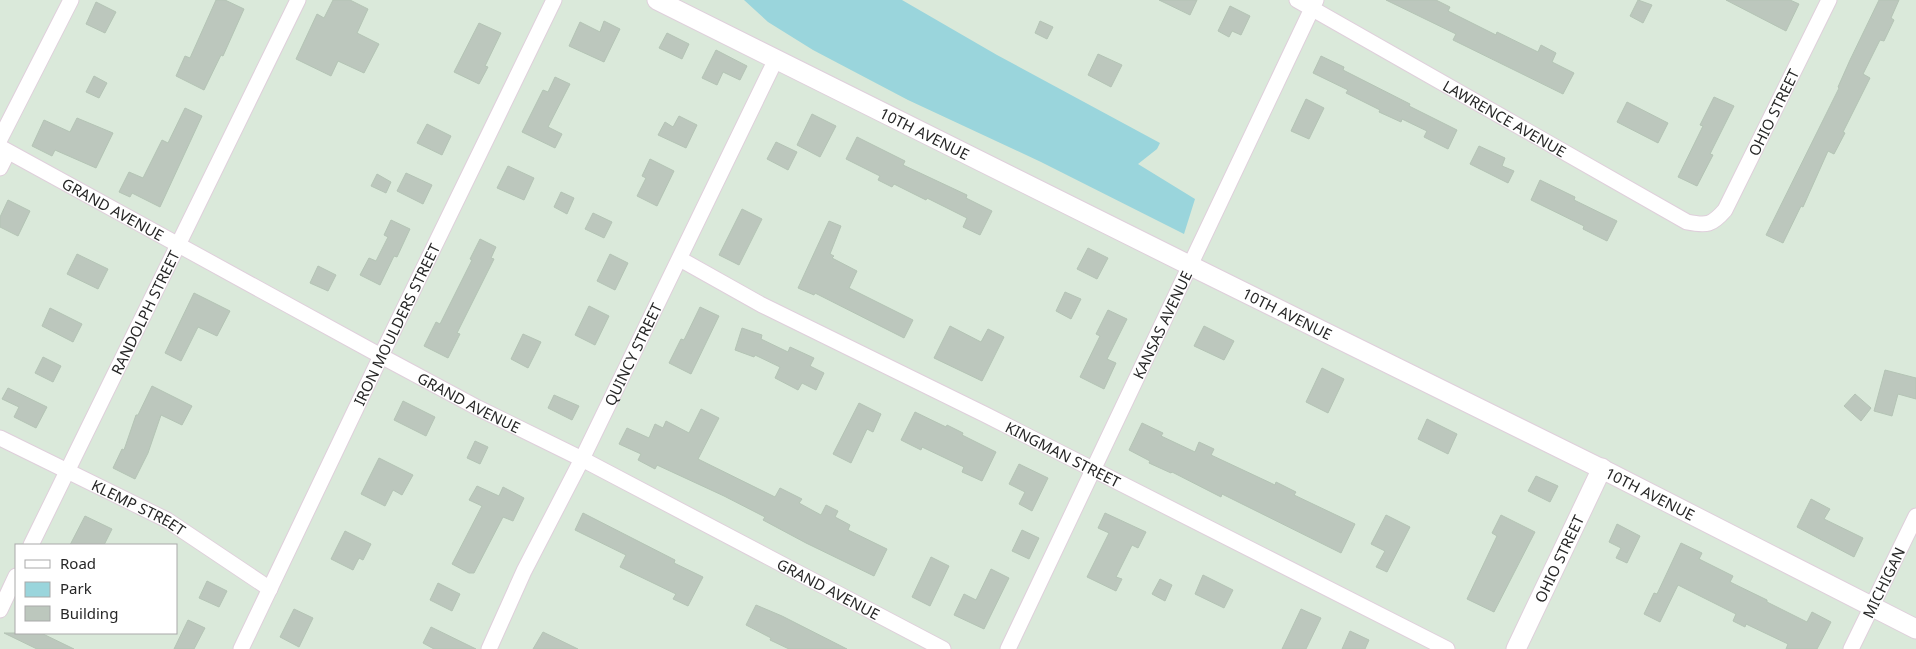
<svg xmlns="http://www.w3.org/2000/svg" width="1916" height="649" viewBox="0 0 1916 649" font-family="'Noto Sans',sans-serif">
	<style>
		.green { fill: #9ad5dc }
		.building { fill: #bcc7bd; stroke: #b4c4b5 }
		.lines { fill: none; stroke-linecap: round; stroke-linejoin: round }
		.minor-casing { stroke: #dfcfdb; stroke-width: 17 }
		.tertiary-casing { stroke: #dfcfdb; stroke-width: 21 }
		.minor { stroke: #fff; stroke-width: 15 }
		.tertiary { stroke: #fff; stroke-width: 19 }
		.labels { text-anchor: middle; dominant-baseline: central; stroke-width: 5; stroke-linejoin: round; paint-order: stroke }
		.street-label { font-size: 15px; fill: #272727; stroke: #fff }
	</style>
	<rect width="100%" height="100%" fill="#dae9da"/>
	<!-- green -->
	<path class="green" d="M744 0H902L997 55 1160 143 1157 149 1138 164 1195 199 1184 234 1041 162 908 100 813 50 768 22Z"/>
	<!-- building -->
	<g class="building">
		<path d="M216 0H225L244 9 223 56 221 55 204 90 176 76 185 56 190 58Z"/>
		<path d="M333 0H350L368 9 357 33 379 44 364 73 338 61 331 76 296 59 317 14 324 18Z"/>
		<path d="M1159 0H1197L1190 15Z"/>
		<path d="M1386 0H1436L1450 7 1448 11 1496 35 1497 32 1538 52 1541 45 1556 53 1552 62 1574 73 1563 94 1453 40 1456 34Z"/>
		<path d="M1638 0 1652 5 1643 23 1630 16Z"/>
		<path d="M1726 0H1790L1799 4 1786 31Z"/>
		<path d="M1879 0H1899L1891 18 1894 20 1884 41 1880 40 1863 74 1870 78 1843 132 1845 133 1834 154 1828 151 1803 207 1801 206 1783 243 1766 235 1839 88 1838 87 1850 60Z"/>
		<path d="M96 2 116 12 105 33 86 24Z"/>
		<path d="M1230 6 1250 16 1241 35 1232 31 1229 37 1218 31Z"/>
		<path d="M604 21 620 29 604 62 569 46 580 22 600 32Z"/>
		<path d="M1040 21 1053 27 1047 39 1035 33Z"/>
		<path d="M479 23 501 33 485 66 488 67 479 84 454 72Z"/>
		<path d="M667 33 689 44 682 59 659 48Z"/>
		<path d="M716 50 747 66 740 80 723 72 717 85 702 78Z"/>
		<path d="M1098 54 1122 65 1111 87 1088 75Z"/>
		<path d="M1321 56 1344 67 1343 70 1410 104 1409 106 1457 130 1448 149 1424 137 1427 131 1402 119 1401 122 1379 112 1380 110 1346 93 1348 90 1313 73Z"/>
		<path d="M94 76 107 83 99 98 86 92Z"/>
		<path d="M555 77 570 84 548 127 562 134 555 148 522 132 543 90 548 92Z"/>
		<path d="M1714 97 1734 106 1710 154 1713 155 1697 186 1678 177 1703 126 1700 125Z"/>
		<path d="M1306 99 1324 108 1309 139 1291 131Z"/>
		<path d="M1627 102 1668 123 1658 143 1617 122Z"/>
		<path d="M185 108 202 116 160 207 132 193 130 197 119 192 129 172 143 178 162 140 168 143Z"/>
		<path d="M812 114 836 126 820 157 797 145Z"/>
		<path d="M679 116 697 125 686 148 658 135 665 122 673 127Z"/>
		<path d="M77 118 113 133 96 168 55 150 52 156 32 146 44 120 70 132Z"/>
		<path d="M427 124 451 136 442 155 417 143Z"/>
		<path d="M857 137 905 161 903 165 967 195 966 198 992 211 980 235 963 227 967 218 927 198 926 200 894 184 892 187 878 180 880 176 846 159Z"/>
		<path d="M776 142 797 152 788 170 767 159Z"/>
		<path d="M1479 146 1505 158 1502 166 1514 171 1508 183 1470 164Z"/>
		<path d="M650 159 674 171 657 206 637 196 646 178 642 176Z"/>
		<path d="M508 166 534 178 524 200 497 188Z"/>
		<path d="M406 173 432 185 423 204 397 191Z"/>
		<path d="M377 174 391 182 386 193 371 186Z"/>
		<path d="M1540 180 1575 197 1574 200 1617 221 1607 241 1583 229 1584 226 1531 200Z"/>
		<path d="M561 192 574 198 567 214 554 207Z"/>
		<path d="M8 200 30 211 18 236 0 227V217Z"/>
		<path d="M742 209 762 219 739 265 719 255Z"/>
		<path d="M593 213 612 222 604 238 585 229Z"/>
		<path d="M391 220 410 229 397 257 394 256 380 285 360 275 369 258 376 261 388 237 384 235Z"/>
		<path d="M829 221 841 226 830 254 834 256 832 258 857 271 849 288 913 320 904 338 815 293 814 295 798 288Z"/>
		<path d="M480 239 496 247 491 258 494 259 457 333 460 334 448 358 424 346 436 322 440 324 472 260 470 259Z"/>
		<path d="M1088 248 1108 258 1097 279 1077 269Z"/>
		<path d="M77 254 108 269 98 289 67 274Z"/>
		<path d="M610 254 628 263 615 290 597 281Z"/>
		<path d="M318 266 336 275 328 291 310 283Z"/>
		<path d="M1065 292 1081 299 1071 319 1056 311Z"/>
		<path d="M194 293 230 311 217 336 198 327 181 361 165 353Z"/>
		<path d="M589 306 609 316 595 345 575 335Z"/>
		<path d="M700 307 719 316 691 374 669 363 681 339 684 340Z"/>
		<path d="M50 308 82 324 73 342 42 326Z"/>
		<path d="M1108 310 1127 319 1107 359 1116 363 1104 389 1080 377 1100 336 1096 334Z"/>
		<path d="M950 326 981 342 988 329 1004 337 982 381 934 358Z"/>
		<path d="M1204 326 1234 341 1224 360 1194 346Z"/>
		<path d="M742 328 762 335 761 339 788 352 790 347 814 358 810 366 824 373 816 390 802 383 798 390 775 378 780 367 755 355 754 357 735 350Z"/>
		<path d="M523 334 541 342 528 368 511 359Z"/>
		<path d="M43 357 61 366 53 382 35 373Z"/>
		<path d="M1322 368 1344 379 1328 413 1306 402Z"/>
		<path d="M1885 370 1916 378V399L1898 394 1892 416 1874 411Z"/>
		<path d="M152 386 192 406 182 425 161 415 148 453 135 479 113 468 122 449 124 450 136 415H138Z"/>
		<path d="M8 388 47 407 36 428 14 417 19 407 2 399Z"/>
		<path d="M1855 394 1871 408 1861 421 1844 406Z"/>
		<path d="M554 395 579 406 572 420 548 408Z"/>
		<path d="M403 401 435 417 426 436 394 420Z"/>
		<path d="M859 403 881 414 873 432 867 429 851 463 833 454Z"/>
		<path d="M701 409 719 418 698 459 775 497 780 488 802 499 799 503 821 515 826 505 838 511 835 517 850 525 848 530 887 549 874 576 806 543 763 520 765 517 724 496 657 465 655 469 638 460 641 454 619 444 627 428 649 438 655 424 663 428 666 421 689 433Z"/>
		<path d="M915 412 946 427 947 425 963 433 962 435 996 452 982 481 962 472 964 467 922 447 921 450 901 440Z"/>
		<path d="M1427 419 1457 434 1448 454 1418 439Z"/>
		<path d="M1142 423 1163 433 1161 436 1195 452 1199 442 1214 449 1211 455 1275 485 1276 482 1296 492 1294 495 1355 524 1341 553 1222 494 1221 497 1172 472 1171 473 1149 463 1150 461 1129 450Z"/>
		<path d="M475 441 488 447 480 464 467 458Z"/>
		<path d="M379 458 413 475 402 495 393 490 385 506 361 494Z"/>
		<path d="M1019 464 1048 478 1032 511 1019 504 1025 492 1009 484Z"/>
		<path d="M1536 476 1558 486 1550 502 1528 491Z"/>
		<path d="M477 486 499 496 503 487 524 498 513 521 503 517 474 573H469L452 564 482 506 469 500Z"/>
		<path d="M1811 499 1830 509 1824 519 1863 538 1854 557 1797 527Z"/>
		<path d="M583 513 675 560 674 563 703 577 688 606 673 599 676 594 620 567 626 555 575 530Z"/>
		<path d="M1105 513 1146 532 1138 548 1132 545 1116 577 1122 579 1116 591 1087 577 1109 533 1098 528Z"/>
		<path d="M1386 515 1410 527 1387 572 1376 567 1385 551 1371 544Z"/>
		<path d="M1501 515 1535 532 1494 612 1467 599 1497 536 1492 533Z"/>
		<path d="M85 516 112 529 104 545H70Z"/>
		<path d="M1617 524 1640 536 1627 563 1616 558 1621 548 1609 542Z"/>
		<path d="M1022 530 1039 538 1029 559 1012 551Z"/>
		<path d="M345 531 371 544 363 560 359 558 353 570 331 559Z"/>
		<path d="M1681 543 1702 553 1699 559 1733 576 1730 582 1767 600V602L1807 622 1812 612 1831 622 1817 649H1786L1788 644 1746 624 1745 627 1733 621 1736 614 1678 585 1660 622 1644 614 1654 593 1657 594Z"/>
		<path d="M931 557 949 566 930 606 912 597Z"/>
		<path d="M991 569 1009 578 984 629 954 615 964 594 976 600Z"/>
		<path d="M1203 575 1233 590 1224 608 1195 594Z"/>
		<path d="M1160 579 1172 585 1165 601 1152 594Z"/>
		<path d="M207 581 227 591 219 607 199 598Z"/>
		<path d="M438 583 460 594 452 611 430 600Z"/>
		<path d="M756 605 782 616 847 649H789L770 640 771 638 746 625Z"/>
		<path d="M294 609 313 618 299 647 280 637Z"/>
		<path d="M1301 609 1321 618 1306 649H1282Z"/>
		<path d="M188 620 205 628 194 649H174Z"/>
		<path d="M431 627 476 649H434L423 643Z"/>
		<path d="M1350 631 1369 640 1365 649H1342Z"/>
		<path d="M543 632 578 649H533Z"/>
		<path d="M4 633H41L74 649H37Z"/>
	</g>
	<g class="lines">
		<!-- minor casing -->
		<g class="minor-casing">
			<g id="minor">
				<path id="s1" d="M1297 0 1687 222C1707 226 1712 225 1725 210L1829 0"/>
				<path d="M0 139 71 0"/>
				<path id="s2" d="M0 147 381 356 478 408 582 459 943 649"/>
				<path d="M0 168 8 152"/>
				<path id="s3" d="M680 259 762 305 986 415 1447 649"/>
				<path id="s4" d="M0 438 167 520 270 589"/>
				<path id="s5" d="M31 545 298 0"/>
				<path d="M0 610 16 576"/>
				<path id="s6" d="M241 649 381 356 554 0"/>
				<path id="s7" d="M489 649 524 571 582 459 776 59"/>
				<path id="s8" d="M1008 649 1316 0"/>
				<path id="s9" d="M1851 649 1916 516"/>
			</g>
		</g>
		<!-- tertiary casing -->
		<g class="tertiary-casing">
			<g id="tertiary">
				<path id="s10" d="M657 0 1189 265 1610 473 1916 629"/>
				<path id="s11" d="M1516 649 1602 468"/>
			</g>
		</g>
		<!-- minor -->
		<use href="#minor" class="minor"/>
		<!-- tertiary -->
		<use href="#tertiary" class="tertiary"/>
	</g>
	<g class="labels">
		<!-- street labels -->
		<g class="street-label">
			<text stroke="none"><textPath href="#s1" startOffset="601">OHIO STREET</textPath></text>
			<text stroke="none"><textPath href="#s1" startOffset="239">LAWRENCE AVENUE</textPath></text>
			<text stroke="none"><textPath href="#s10" startOffset="299">10TH AVENUE</textPath></text>
			<text stroke="none"><textPath href="#s2" startOffset="129">GRAND AVENUE</textPath></text>
			<text stroke="none"><textPath href="#s5" startOffset="259">RANDOLPH STREET</textPath></text>
			<text stroke="none"><textPath href="#s10" startOffset="704">10TH AVENUE</textPath></text>
			<text stroke="none"><textPath href="#s6" startOffset="360">IRON MOULDERS STREET</textPath></text>
			<text stroke="none"><textPath href="#s8" startOffset="359">KANSAS AVENUE</textPath></text>
			<text stroke="none"><textPath href="#s7" startOffset="328">QUINCY STREET</textPath></text>
			<text stroke="none"><textPath href="#s2" startOffset="534">GRAND AVENUE</textPath></text>
			<text stroke="none"><textPath href="#s3" startOffset="430">KINGMAN STREET</textPath></text>
			<text stroke="none"><textPath href="#s10" startOffset="1109">10TH AVENUE</textPath></text>
			<text stroke="none"><textPath href="#s4" startOffset="155">KLEMP STREET</textPath></text>
			<text stroke="none"><textPath href="#s11" startOffset="100">OHIO STREET</textPath></text>
			<text stroke="none"><textPath href="#s9" startOffset="74">MICHIGAN</textPath></text>
			<text stroke="none"><textPath href="#s2" startOffset="939">GRAND AVENUE</textPath></text>
		</g>
	</g>
	<!-- legend -->
	<rect x="15" y="544" width="162" height="90" fill="#ffffff" stroke="#a9a9a9"/>
	<rect x="25" y="560" width="25" height="8" fill="#ffffff" stroke="#a9a9a9"/>
	<text x="60" y="569" font-size="15" fill="#272727">Road</text>
	<rect x="25" y="582" width="25" height="15" fill="#9ad5dc" stroke="#a9a9a9"/>
	<text x="60" y="594" font-size="15" fill="#272727">Park</text>
	<rect x="25" y="606" width="25" height="15" fill="#bcc7bd" stroke="#a9a9a9"/>
	<text x="60" y="619" font-size="15" fill="#272727">Building</text>
</svg>
